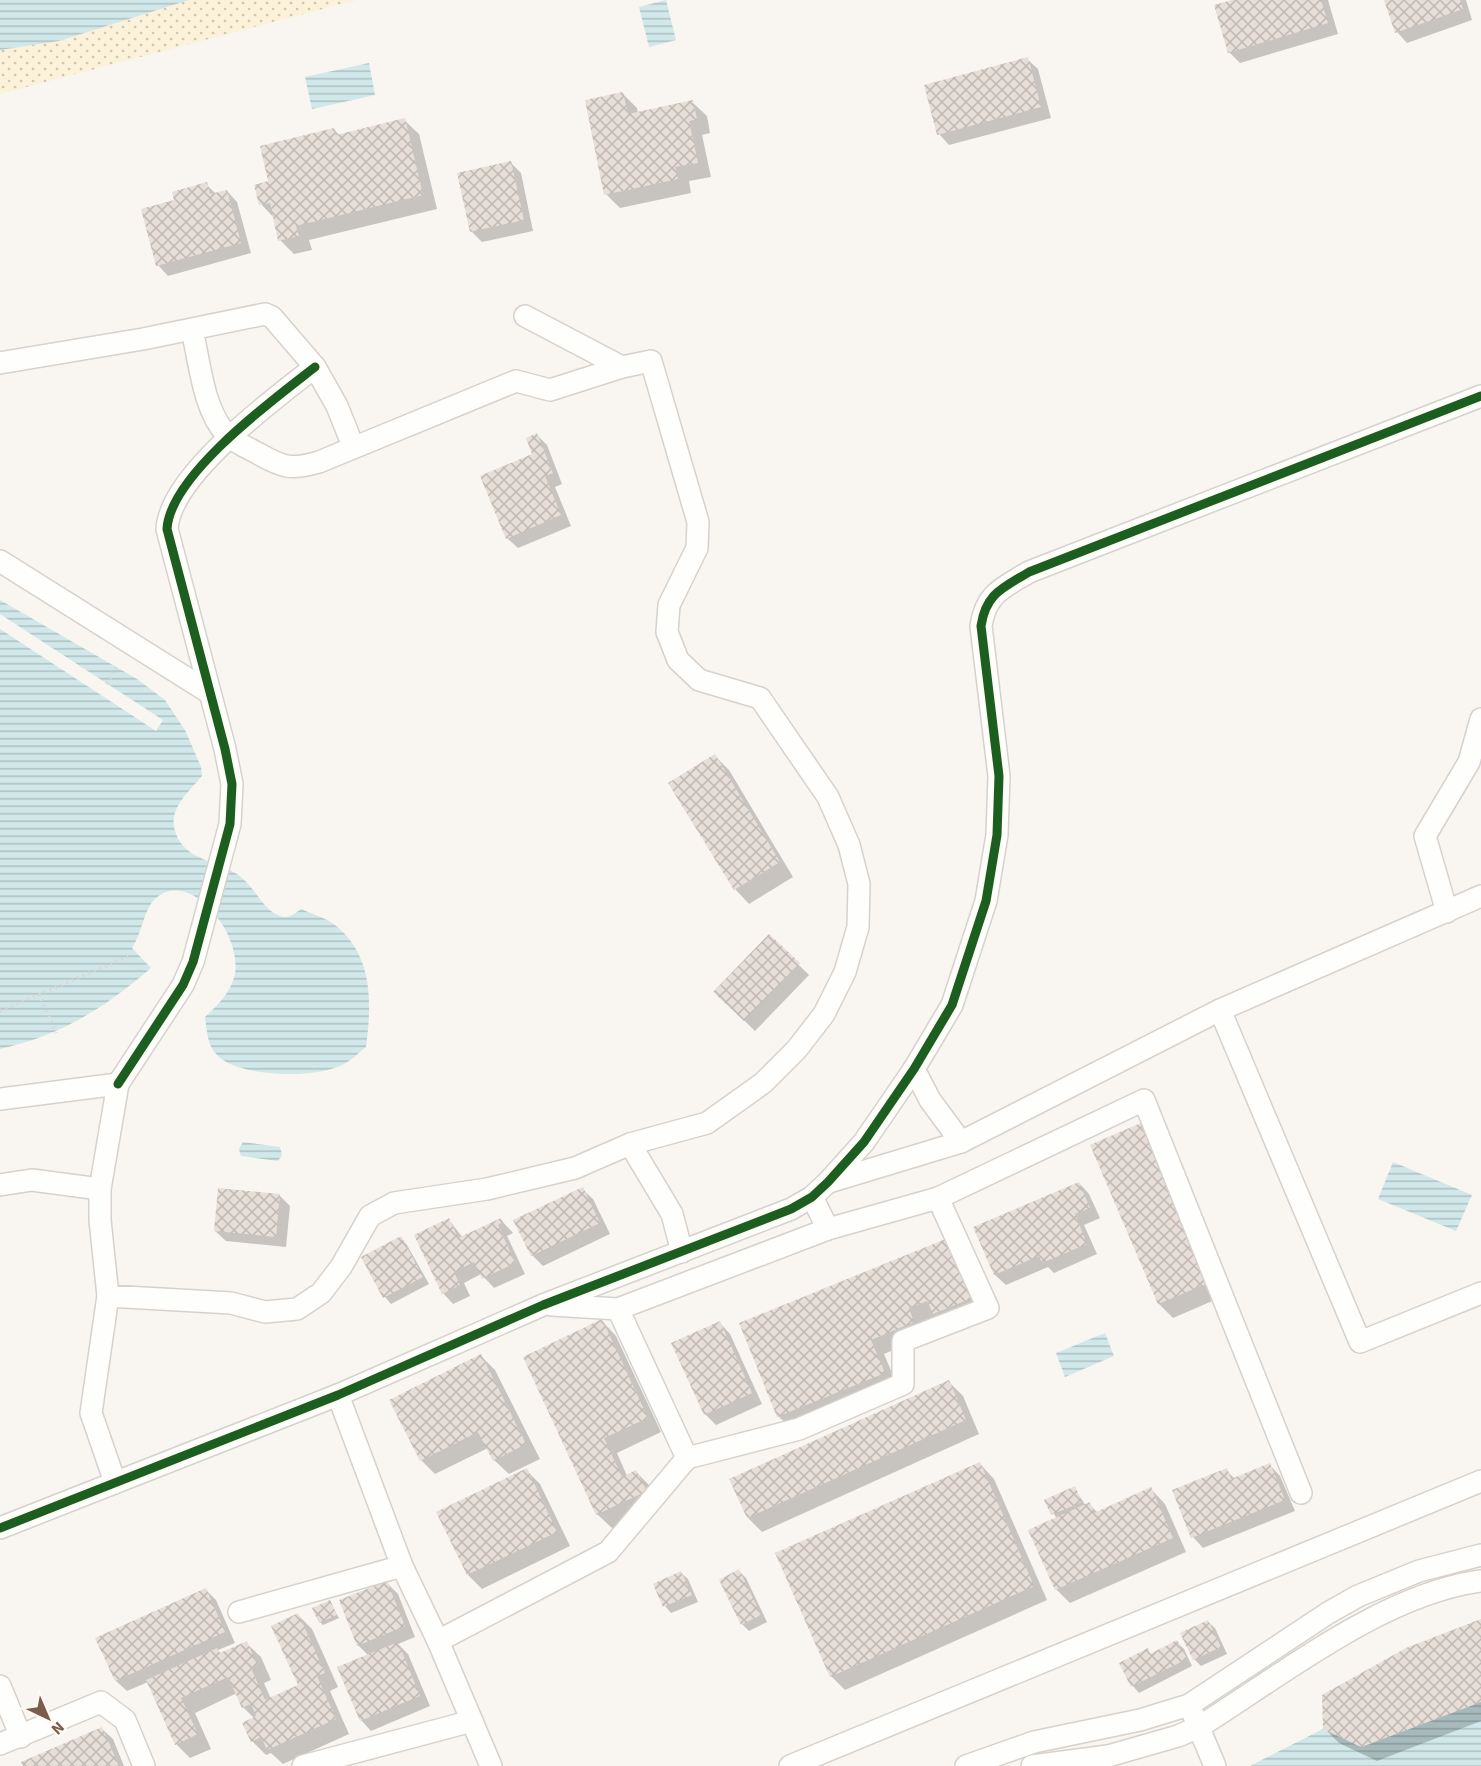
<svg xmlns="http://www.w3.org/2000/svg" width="1481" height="1766" viewBox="0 0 1481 1766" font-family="'Source Sans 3',sans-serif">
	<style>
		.sand { fill: url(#sand-dots) }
		.water { fill: url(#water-rules) }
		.pier { fill: #f9f5f0 }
		.shadow { fill: #0003 }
		.building { fill: url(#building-cross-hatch) }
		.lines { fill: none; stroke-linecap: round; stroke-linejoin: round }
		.minor-casing { stroke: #d7d1cb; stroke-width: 24 }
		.path { stroke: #dcd5d0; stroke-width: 4; stroke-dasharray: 1.5 4.5; stroke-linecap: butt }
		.minor { stroke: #fefefd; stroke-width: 21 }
		.cycleway-casing { stroke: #fffaf3; stroke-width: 13 }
		.cycleway { stroke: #1b5e20; stroke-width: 9 }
	</style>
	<defs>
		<pattern id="sand-dots" width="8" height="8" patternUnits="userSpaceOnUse" patternTransform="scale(1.5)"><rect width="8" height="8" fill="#fbf2d9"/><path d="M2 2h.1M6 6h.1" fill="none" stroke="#d0c7b2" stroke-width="1.8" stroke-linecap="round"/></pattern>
		<pattern id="water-rules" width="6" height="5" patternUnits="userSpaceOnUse" patternTransform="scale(1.5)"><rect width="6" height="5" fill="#d0e8ea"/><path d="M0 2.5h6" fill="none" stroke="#aebfc0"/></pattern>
		<pattern id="building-cross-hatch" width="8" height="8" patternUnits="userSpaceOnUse" patternTransform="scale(1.5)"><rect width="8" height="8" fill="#e6ded7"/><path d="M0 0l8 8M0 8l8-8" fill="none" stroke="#bfb7b1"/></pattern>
	</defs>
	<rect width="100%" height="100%" fill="#f9f5f0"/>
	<!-- sand -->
	<path class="sand" d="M189 0H357L0 94V50L59 41Z"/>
	<!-- water -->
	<g class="water">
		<path d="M0 0H189L59 41 0 50Z"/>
		<path d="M666 0 676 40 649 47 639 7Z"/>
		<path d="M369 63 375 95 312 109 305 77Z"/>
		<path d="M0 600 137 679 165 700 186 732 201 767 202 776C189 792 168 808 175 831 184 862 220 860 241 877 255 888 263 910 280 916 289 919 294 914 301 909 312 914 326 918 335 925 373 955 372 1002 366 1047 359 1052 352 1060 344 1064 318 1079 241 1078 218 1056 207 1046 207 1031 205 1017 217 1006 227 996 233 981 249 940 190 865 155 899 144 909 142 933 132 948L151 968C103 1009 62 1035 0 1049Z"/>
		<path d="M243 1142 280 1147 282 1155 278 1161 241 1156 239 1149Z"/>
		<path d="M1393 1162 1472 1195 1456 1231 1378 1199Z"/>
		<path d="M1105 1333 1114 1356 1065 1377 1056 1353Z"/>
		<path d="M1481 1702V1766H1250L1323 1729 1362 1747Z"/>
	</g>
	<!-- pier -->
	<path class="pier" d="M0 614 163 720 156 731 0 629Z"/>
	<!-- shadow -->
	<g class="shadow">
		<path d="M1237 0H1328L1338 34 1240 63 1229 52Z"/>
		<path d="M1386 0H1466L1472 20 1407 43 1397 32Z"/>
		<path d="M1027 59 1038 69 1051 118 949 145 939 134Z"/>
		<path d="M623 94 637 108 638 113 692 102 707 116 710 133 702 135 711 177 689 181 691 193 620 208 606 194Z"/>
		<path d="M404 120 419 134 437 209 309 240 312 250 294 254 280 240 275 219 261 204 270 182 334 129 340 136Z"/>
		<path d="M510 162 521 173 533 231 482 242 472 232Z"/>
		<path d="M206 184 216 194 227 191 237 202 251 253 168 276 158 265 176 201Z"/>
		<path d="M537 435 547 445 562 484 555 487 571 526 518 548 507 538 534 455Z"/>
		<path d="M715 756 729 770 793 877 749 904 735 889Z"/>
		<path d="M769 936 809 975 755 1031 715 992Z"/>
		<path d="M1092 1146 1224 1296 1173 1318 1159 1304Z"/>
		<path d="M1079 1183 1089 1194 1100 1218 1084 1225 1097 1254 1054 1273 1048 1267 1006 1285 995 1275 975 1228Z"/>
		<path d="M582 1189 593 1199 610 1234 543 1266 532 1255Z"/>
		<path d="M279 1195 290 1206 286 1247 226 1241 215 1231Z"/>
		<path d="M449 1220 463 1238 501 1220 513 1233 507 1236 525 1274 494 1288 481 1274 464 1283 470 1296 453 1304 443 1293Z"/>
		<path d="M401 1238 407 1245 429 1284 391 1304 385 1297 363 1258Z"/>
		<path d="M948 1240 985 1312 948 1327 937 1316 922 1323 927 1336 884 1354 898 1387 793 1430 778 1416Z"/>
		<path d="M602 1321 616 1336 661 1432 617 1453 627 1476 636 1472 650 1486 660 1506 612 1528 597 1514Z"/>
		<path d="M720 1323 730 1334 762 1404 716 1425 705 1414Z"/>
		<path d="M481 1356 495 1370 540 1459 509 1474 494 1460 488 1448 435 1474 421 1460Z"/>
		<path d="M949 1382 963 1396 979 1434 762 1532 748 1518Z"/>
		<path d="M980 1464 994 1479 1047 1600 845 1690 831 1676Z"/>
		<path d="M1270 1465 1280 1476 1295 1511 1203 1548 1193 1537 1174 1491 1226 1470 1235 1479Z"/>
		<path d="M526 1470 540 1484 570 1546 482 1589 468 1575Z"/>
		<path d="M1074 1488 1086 1506 1089 1504 1098 1513 1151 1489 1165 1504 1186 1552 1070 1603 1056 1589 1057 1519 1046 1500Z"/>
		<path d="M739 1571 746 1578 767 1622 749 1631 742 1624Z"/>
		<path d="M681 1573 688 1579 698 1602 671 1613 665 1606 655 1584Z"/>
		<path d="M387 1583 398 1594 415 1637 398 1644 408 1654 430 1706 371 1731 361 1720 369 1656 358 1645Z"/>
		<path d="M205 1589 216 1600 235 1643 218 1650 221 1654 246 1643 261 1657 271 1680 264 1683 271 1699 300 1686 298 1615 312 1629 338 1687 330 1691 349 1734 283 1764 271 1753 266 1755 252 1741 255 1719 243 1707 237 1693 195 1713 211 1749 190 1758 176 1744 148 1682 127 1691 116 1681 97 1638Z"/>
		<path d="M330 1602 339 1618 323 1625 320 1622Z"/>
		<path d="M1481 1620V1721L1377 1761 1339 1743 1325 1729Z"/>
		<path d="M1208 1622 1215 1628 1227 1654 1201 1666 1194 1659Z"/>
		<path d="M1177 1642 1184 1649 1192 1666 1139 1693 1133 1686 1147 1650 1152 1655Z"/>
		<path d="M102 1729 113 1739 124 1766H24Z"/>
	</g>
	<!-- building -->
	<g class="building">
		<path d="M1232 0H1321L1328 23 1228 53 1214 5Z"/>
		<path d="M1384 0H1460L1463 9 1395 33Z"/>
		<path d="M1028 57 1041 107 937 135 924 85Z"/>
		<path d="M623 92 628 114 693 100 697 119 689 121 698 163 675 167 678 179 604 195 585 100Z"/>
		<path d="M405 118 423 195 296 226 299 236 278 241 270 203 259 205 254 185 268 181 260 146 334 128 336 135Z"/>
		<path d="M511 161 524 220 470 232 457 173Z"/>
		<path d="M207 182 210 194 227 190 241 243 156 266 141 209 174 200 172 192Z"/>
		<path d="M537 433 553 473 545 476 561 515 506 539 480 476 532 454 526 438Z"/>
		<path d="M715 754 780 862 734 890 668 783Z"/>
		<path d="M769 934 800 963 744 1021 713 992Z"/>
		<path d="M1143 1122 1211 1282 1158 1304 1090 1145Z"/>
		<path d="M1079 1182 1090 1208 1075 1214 1087 1244 1042 1263 1039 1256 994 1275 973 1227Z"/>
		<path d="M583 1187 600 1223 531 1256 513 1220Z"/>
		<path d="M218 1188 280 1194 276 1237 214 1231Z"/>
		<path d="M449 1218 458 1238 501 1218 503 1222 498 1225 515 1263 482 1279 474 1262 454 1272 460 1285 442 1294 414 1235Z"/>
		<path d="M401 1236 423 1277 383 1298 361 1257Z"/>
		<path d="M948 1238 972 1298 933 1314 927 1301 909 1308 914 1322 871 1340 885 1373 777 1417 739 1323Z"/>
		<path d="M602 1319 648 1418 604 1438 622 1477 636 1470 647 1491 596 1515 523 1357Z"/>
		<path d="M720 1321 752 1393 704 1415 671 1343Z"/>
		<path d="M481 1354 526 1444 493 1461 478 1432 420 1461 389 1400Z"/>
		<path d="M949 1380 966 1420 747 1518 729 1479Z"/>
		<path d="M980 1462 1034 1586 830 1677 775 1553Z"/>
		<path d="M1270 1463 1285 1500 1191 1538 1172 1490 1227 1468 1231 1479Z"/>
		<path d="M527 1468 557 1532 467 1575 436 1512Z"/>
		<path d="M1075 1486 1082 1502 1051 1515 1044 1500Z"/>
		<path d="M1151 1487 1173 1538 1055 1590 1028 1530 1090 1502 1094 1513Z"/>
		<path d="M739 1569 761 1615 741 1625 719 1580Z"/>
		<path d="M681 1571 692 1595 663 1607 653 1584Z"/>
		<path d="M387 1581 405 1626 357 1646 339 1600Z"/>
		<path d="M206 1588 225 1632 115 1681 95 1638Z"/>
		<path d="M330 1600 337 1615 319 1623 312 1608Z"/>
		<path d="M298 1613 325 1673 317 1676 336 1719 267 1750 261 1737 251 1742 242 1723 256 1716 251 1704 242 1708 228 1677 181 1698 198 1734 175 1745 146 1680 217 1648 220 1653 247 1641 257 1665 251 1668 265 1700 298 1685 271 1626Z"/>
		<path d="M1481 1619V1702L1361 1747 1323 1729 1322 1695 1406 1648Z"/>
		<path d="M1208 1620 1221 1647 1193 1660 1180 1633Z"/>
		<path d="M1177 1640 1187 1659 1131 1687 1119 1663 1148 1648 1150 1654Z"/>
		<path d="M398 1642 420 1696 360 1721 337 1667Z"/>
		<path d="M102 1727 119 1766H23L21 1762Z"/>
	</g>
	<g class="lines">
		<!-- minor casing -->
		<g class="minor-casing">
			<g id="minor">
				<path d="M192 330C200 363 203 410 227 435 235 443 249 448 259 454 284 468 291 470 319 462L516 381 550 390 622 367"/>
				<path d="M0 363 143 339 265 314 272 317 315 367 337 406 353 446"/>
				<path d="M0 561 210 693"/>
				<path d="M1447 912 1425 836 1469 762 1481 719"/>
				<path d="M1220 1010 1360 1342 1481 1293"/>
				<path d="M914 1069 930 1100 961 1142"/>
				<path d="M118 1084 183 985 193 962 230 824 232 784 225 749 167 529C170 475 274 399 315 367"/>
				<path d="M0 1099 118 1084 100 1189V1220L108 1296 231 1303 265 1312 297 1309 321 1293 341 1267 370 1216 394 1203 487 1189 575 1168 630 1144 707 1123 763 1083 797 1049 824 1014 845 972 858 927 859 884 849 845 828 797 760 698 699 680 678 660 667 632 669 605 697 548 698 522 651 361 622 367 525 316"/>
				<path d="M630 1144 672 1214 682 1252"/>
				<path d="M829 1182 961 1142 1220 1010 1481 896"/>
				<path d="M0 1185 32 1180 100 1189"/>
				<path d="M812 1197 828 1229"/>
				<path d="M108 1296 91 1413 115 1482"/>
				<path d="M552 1305 618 1309 687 1458 799 1429 903 1384V1341L988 1308 938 1198"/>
				<path d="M618 1309 828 1229 938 1198 1144 1100 1301 1493"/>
				<path d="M338 1395 402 1566 438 1641 491 1766"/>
				<path d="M0 1528 338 1395 543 1305 791 1209 812 1197 828 1182 864 1142 914 1069 952 1005 986 901 997 835 999 776 981 626C986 593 1003 588 1029 572L1481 396"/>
				<path d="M239 1612 402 1566"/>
				<path d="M438 1641 608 1552 687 1458"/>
				<path d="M0 1686 21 1737"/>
				<path d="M1193 1714 1215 1766"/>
				<path d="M0 1744 101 1702 125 1720 144 1766"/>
				<path d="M303 1766 472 1721"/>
				<path d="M790 1766 1481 1481"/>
				<path d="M966 1766 1034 1742 1140 1720 1189 1705 1328 1613 1358 1596 1419 1571 1481 1555"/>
				<path d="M1032 1766 1108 1756 1178 1736 1199 1727C1282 1675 1383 1594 1481 1581"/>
			</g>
		</g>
		<!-- path -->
		<g class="path">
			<path d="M107 684 116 667"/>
			<path d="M39 994 56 1033"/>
			<path d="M0 1011 132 955"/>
		</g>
		<!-- minor -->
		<use href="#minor" class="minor"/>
		<!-- cycleway casing -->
		<g class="cycleway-casing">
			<g id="cycleway">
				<path d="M118 1084 183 985 193 962 230 824 232 784 225 749 167 529C170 475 274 399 315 367"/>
				<path d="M0 1528 338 1395 543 1305 791 1209 812 1197 828 1182 864 1142 914 1069 952 1005 986 901 997 835 999 776 981 626C986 593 1003 588 1029 572L1481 396"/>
			</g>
		</g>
		<!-- cycleway -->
		<use href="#cycleway" class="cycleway"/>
	</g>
	<!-- north arrow -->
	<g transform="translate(48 1718) rotate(136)" stroke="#fffaf3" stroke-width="4.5" paint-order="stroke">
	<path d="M0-4.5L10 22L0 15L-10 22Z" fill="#7a5c4d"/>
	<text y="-9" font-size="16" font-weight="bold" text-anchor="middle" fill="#7a5c4d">N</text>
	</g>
</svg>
